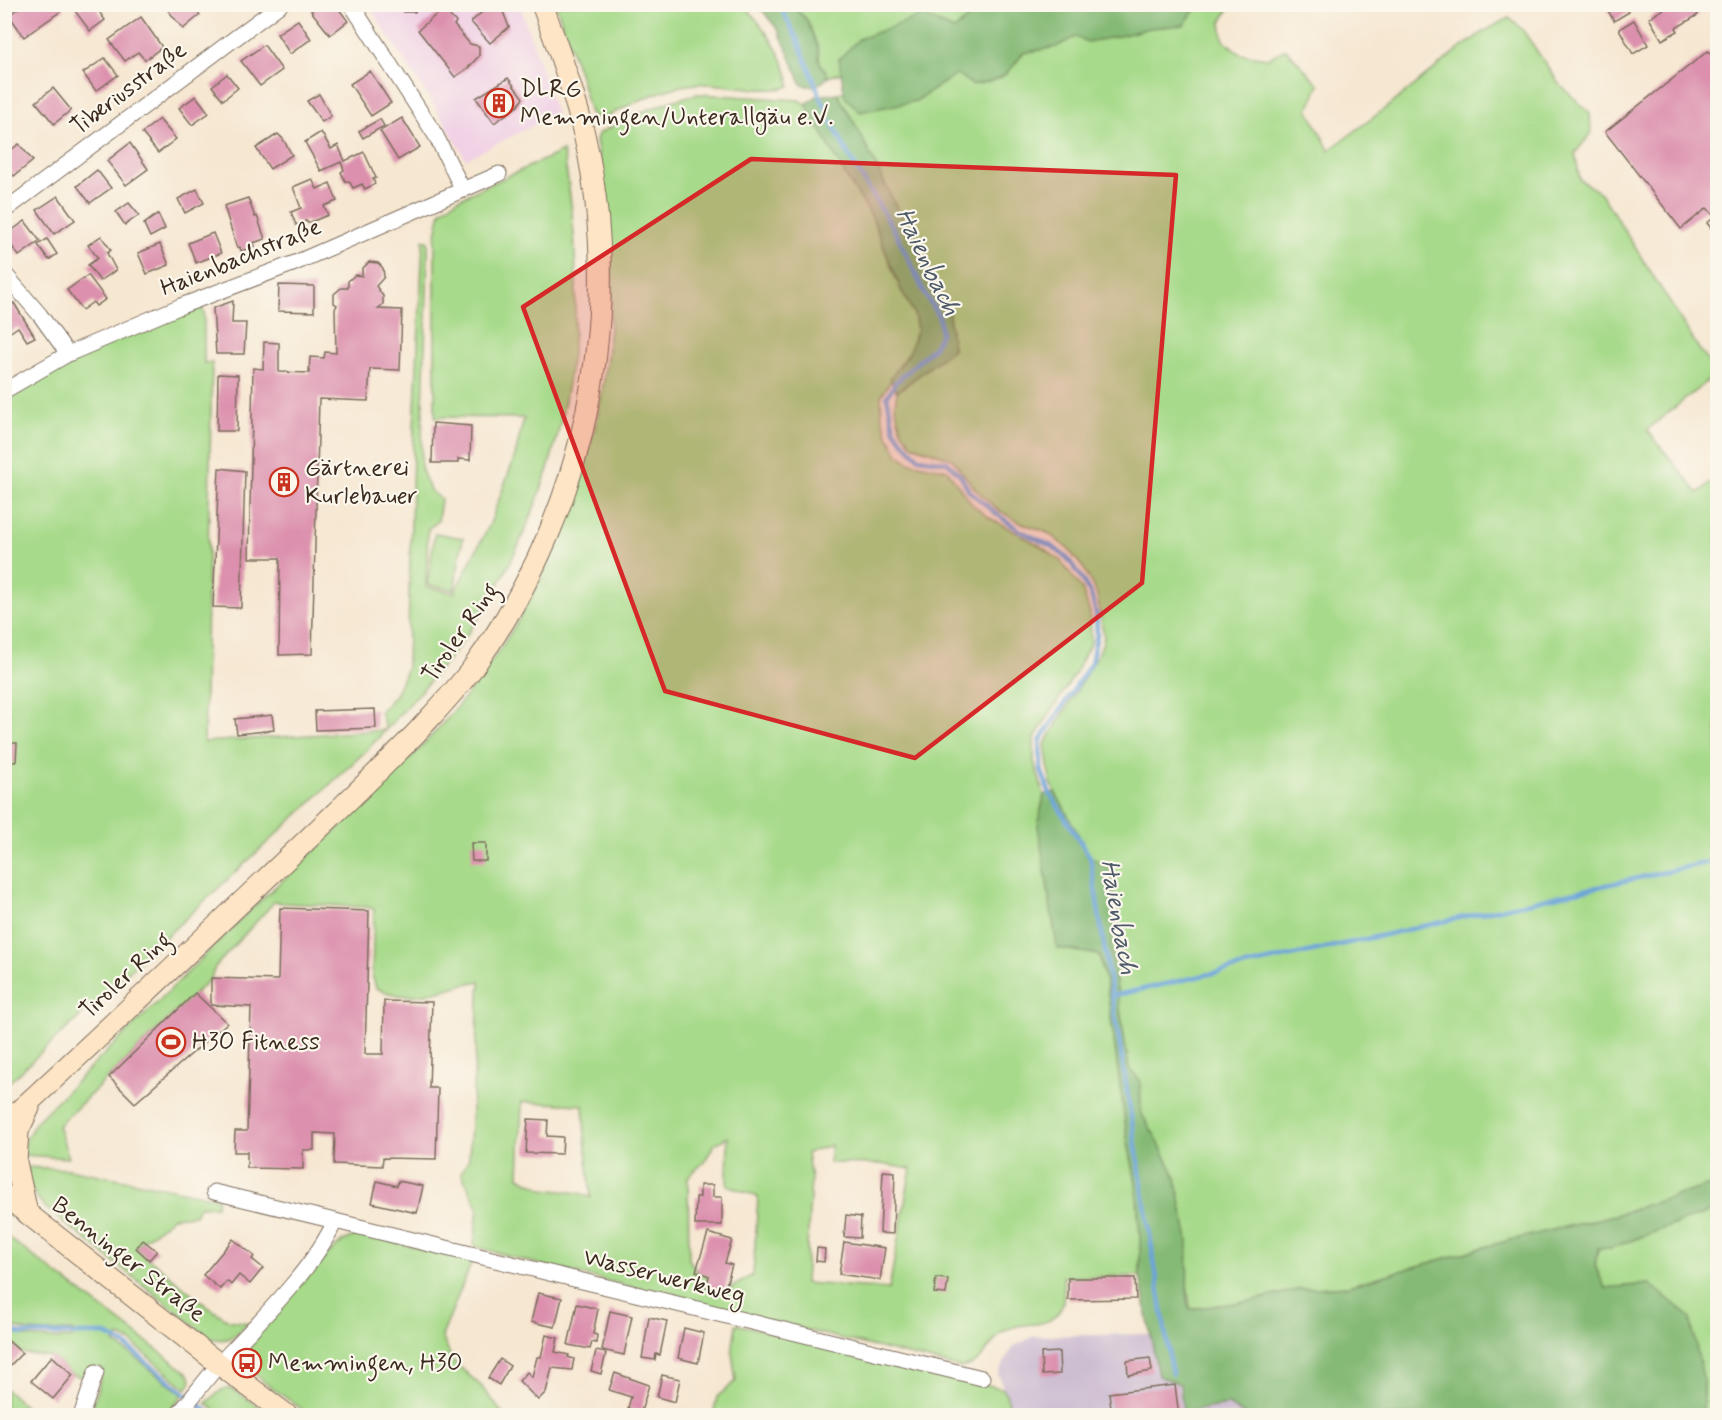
<svg xmlns="http://www.w3.org/2000/svg" width="1722" height="1420" viewBox="0 0 1722 1420" font-family="Mynerve,sans-serif">
	<style>
		.built { fill: #f0d0e5 }
		.industrial { fill: #cebed2 }
		.green { fill: #a7da8a; stroke: #718254; stroke-width: 1.5; fill-rule: evenodd }
		.forest { fill: #85ba76; stroke: #60724a; stroke-width: 1.5 }
		.lines { fill: none; stroke-linecap: round; stroke-linejoin: round }
		.stream { stroke: #6ba3da; stroke-width: 4.5 }
		.building { fill: #dc90ad }
		.street-casing { stroke: #7c6c5d; stroke-width: 17 }
		.secondary-casing { stroke: #7c6c5d; stroke-width: 23 }
		.street { stroke: #fff; stroke-width: 15 }
		.secondary { stroke: #fde5c5; stroke-width: 21 }
		.marked { fill: #d62828; fill-opacity: 0.2; stroke: #d62828; stroke-width: 4.5; stroke-linejoin: round }
		.labels { text-anchor: middle; dominant-baseline: central; stroke-width: 4.5; stroke-linejoin: round; paint-order: stroke }
		.street-label { font-size: 24px; fill: #3b2a1e; stroke: #fbf7ec }
		.poi-label { font-size: 24px; fill: #3b2a1e; stroke: #fbf7ec; text-anchor: start }
		.water-label { font-size: 26px; font-style: italic; fill: #4e5a69; stroke: #fbf7ec }
	</style>
	<rect width="100%" height="100%" fill="#fbf7ec"/>
	<filter id="ink" filterUnits="userSpaceOnUse"><feTurbulence type="fractalNoise" baseFrequency=".0167" numOctaves="2"/><feDisplacementMap in="SourceGraphic" scale="12" xChannelSelector="R" yChannelSelector="G"/><feConvolveMatrix kernelMatrix="1 2 1 2 8 2 1 2 1" color-interpolation-filters="sRGB"/></filter>
	<filter id="wash" filterUnits="userSpaceOnUse"><feTurbulence type="fractalNoise" baseFrequency=".008" numOctaves="4" result="noise"/><feDisplacementMap in="SourceGraphic" scale="24" xChannelSelector="R" yChannelSelector="G"/><feGaussianBlur stdDeviation="1.35" result="paint"/><feColorMatrix in="noise" values="0 0 0 0 0 0 0 0 0 0 0 0 0 0 0 0 0 1.4 0 .05"/><feComposite in="paint" operator="in"/></filter>
	<g filter="url(#wash)">
		<rect width="100%" height="100%" fill="#f6e7d1"/>
		<!-- built -->
		<path class="built" d="M368 5H520L556 114 466 159 436 108Z"/>
		<!-- industrial -->
		<path class="industrial" d="M1150 1334 1158 1376 1180 1384 1183 1412 1228 1405 1247 1415H1013L998 1374 1013 1347 1034 1336Z"/>
		<!-- green -->
		<g class="green">
			<path d="M556 5H744C763 26 786 56 790 86 769 95 722 82 697 84 665 86 633 103 606 117L597 118 590 113 580 76Z"/>
			<path d="M792 5H1030L918 49 828 77 826 71 820 64 818 48 807 20Z"/>
			<path d="M1178 5H1231L1221 22 1223 39 1240 54 1268 58 1286 49 1319 85 1308 109 1329 150C1361 127 1392 104 1422 79 1449 57 1477 33 1509 18L1522 29 1560 85 1590 113 1591 134 1575 153 1580 180 1601 193 1699 349 1717 373 1647 430 1698 493 1717 478V1183L1615 1215 1499 1243 1348 1286 1300 1289 1251 1301 1190 1309 1176 1178 1155 1136 1141 1113 1140 1080 1129 1070 1111 950 1112 934 1090 857 1055 792 1050 780 1045 744 1099 653 1104 638 1097 595 1084 569 1068 549 1048 533 1019 522 998 510 976 490 952 459 912 445 901 430 895 406 897 392 953 349 948 308 935 285 918 242 898 210 855 124 837 93 884 84Z"/>
			<path d="M698 94 799 100 806 104 847 178 871 215 900 288 914 314 917 329 909 353 881 396 882 417 887 433 898 454 909 462 947 470 972 504 988 517 1039 545 1061 561 1082 589 1090 613 1091 642 1076 672 1034 739V761L1044 795 1038 826 1099 955 1107 987 1127 1137 1136 1182 1140 1235V1276L1063 1277C1063 1288 1066 1304 1058 1313 1044 1330 1024 1320 1006 1330 986 1342 988 1363 961 1368L522 1260 474 1246 478 1207 461 1173 469 1158 480 981C444 987 411 1006 376 988L372 975 374 909 366 907 281 903 275 901 215 967 211 978 58 1126 69 1158 23 1155 26 1139 36 1122C79 1078 124 1035 168 992 198 962 228 932 258 903 321 844 386 787 443 723 564 587 625 403 609 223 606 195 601 167 596 140L598 134C630 116 662 102 698 94ZM522 1102 583 1105 585 1137 591 1198 580 1193 543 1189 519 1177ZM728 1137 727 1185 758 1197 753 1275 724 1292 706 1287 709 1276 696 1271 689 1259 688 1177 704 1162 715 1144ZM831 1145 829 1163 880 1164 911 1169 889 1289 805 1283 811 1179 807 1153Z"/>
			<path d="M563 151C593 310 571 462 488 603 455 658 410 703 367 750L5 1086 4 399 64 364 104 344 201 305 204 313V363H212L204 742 386 730 380 712 395 695 407 668 413 452 423 240 428 241V257L421 468 430 490 441 499 438 521 428 529 426 587 454 593 490 524 515 456 524 418 435 417V240L441 211 458 199Z"/>
			<path d="M435 533 463 538 454 590 427 585Z"/>
			<path d="M23 1167 68 1169 218 1198 216 1206 199 1207 195 1215 172 1217 163 1226 143 1240 136 1248 208 1307 228 1320 248 1323C234 1337 230 1343 210 1338L46 1208C33 1195 29 1184 23 1167Z"/>
			<path d="M1717 1206V1415H1703V1378L1650 1284 1605 1288 1595 1266 1598 1248H1611L1711 1211Z"/>
			<path d="M5 1235 188 1373C193 1379 191 1384 186 1389L130 1341 119 1336 114 1343 131 1354 183 1395 166 1415H90L103 1370 90 1367 83 1377 73 1375 52 1357 22 1353 5 1337 4 1330C27 1340 48 1339 72 1338L74 1331C48 1331 30 1335 5 1324Z"/>
			<path d="M366 1235 472 1261 442 1336 452 1360 481 1386 504 1415H310L264 1382 244 1363 243 1356 246 1346 328 1254 343 1241 354 1236Z"/>
			<path d="M736 1324 1004 1389 1013 1415 713 1416 717 1397 736 1381 732 1353Z"/>
			<path d="M5 1388 34 1415H5Z"/>
			<path d="M223 1389H232L271 1415H220L206 1403Z"/>
		</g>
		<!-- forest -->
		<g class="forest">
			<path d="M758 5H792L807 20 818 48 820 64 826 71 828 77C821 85 813 88 802 85L779 31Z"/>
			<path d="M1025 5H1198L1184 25 1150 28 1124 35 1088 42 1075 37 1056 47 1023 53C1006 78 1001 80 972 85L957 74 916 101 860 112 845 97 839 59 859 39 923 15 954 30C978 9 989 0 1023 10Z"/>
			<path d="M837 93 855 124 898 210 918 242 935 285 948 308 953 349 897 392 890 379 909 353 917 329 914 314 900 288 871 215 847 178 806 104 817 96Z"/>
			<path d="M1055 792 1090 856 1111 870 1115 910 1111 950 1129 1069 1140 1080 1141 1113 1155 1136 1176 1178 1188 1241 1187 1301 1190 1309 1251 1301 1300 1289 1348 1286 1499 1243 1615 1215 1717 1183V1206L1711 1211 1611 1248H1598L1595 1266 1605 1288 1650 1284 1690 1317 1703 1378V1415L1247 1416 1228 1405 1183 1412 1180 1384 1158 1376 1140 1276V1235L1136 1182 1127 1137 1107 987 1099 955 1057 948 1038 826 1044 795Z"/>
		</g>
		<g class="lines">
			<!-- stream -->
			<g class="stream">
				<path d="M779 4 798 41 825 108"/>
				<path d="M831 121 849 156 897 235 926 296 939 317 941 334 934 347 895 383 887 397 894 429 903 442 919 458 947 462 961 476 969 491 998 515 1019 530 1053 547 1067 558 1080 575 1091 595 1096 613 1097 634 1091 663 1040 741 1041 770 1050 794 1090 857 1172 1374"/>
				<path d="M1112 996 1718 860"/>
				<path d="M4 1327 20 1334H105L124 1344 213 1416"/>
			</g>
		</g>
		<g id="blocks">
			<!-- building -->
			<g class="building">
				<path d="M24 4H61L64 9 24 37 9 15Z"/>
				<path d="M84 4H94L105 20 90 31 75 11Z"/>
				<path d="M163 4H191L200 15 183 29Z"/>
				<path d="M318 4H335L348 21 330 35 311 11Z"/>
				<path d="M399 4H420L417 6 415 12H403Z"/>
				<path d="M491 4H500L509 27 490 43 471 22Z"/>
				<path d="M1604 4H1624L1629 12 1614 21Z"/>
				<path d="M1672 4H1693L1698 15 1676 28 1678 31 1662 40 1649 18Z"/>
				<path d="M443 9 456 22 454 25 470 44 479 46V56L468 68 455 77 418 30Z"/>
				<path d="M141 17 162 47 145 60 138 52 125 61 109 40Z"/>
				<path d="M298 20 311 39 290 54 277 34Z"/>
				<path d="M1634 20 1648 45 1633 54 1619 29Z"/>
				<path d="M264 45 282 70 260 86 241 61Z"/>
				<path d="M1708 51 1718 62V236L1707 223 1715 217 1707 208 1681 229 1605 132Z"/>
				<path d="M105 58 118 75 96 91 83 73Z"/>
				<path d="M370 71 391 103 371 116 350 84Z"/>
				<path d="M227 74 238 88 223 100 212 86Z"/>
				<path d="M508 78 523 98 518 106 494 123 476 98Z"/>
				<path d="M53 88 71 110 54 124 36 102Z"/>
				<path d="M319 94 331 116 322 122 307 101Z"/>
				<path d="M196 96 209 113 192 125 179 108Z"/>
				<path d="M402 118 420 147 398 160 380 131Z"/>
				<path d="M159 119 176 139 158 153 142 133Z"/>
				<path d="M380 119 384 126 363 138 359 131Z"/>
				<path d="M321 132 331 149 338 145 345 161 364 152 376 178 373 179 375 184 365 189 362 184 353 188 349 181 346 182 341 172 344 170 341 162 321 171 305 142Z"/>
				<path d="M278 134 283 139 292 155 270 169 256 148Z"/>
				<path d="M130 143 148 169 126 185 107 161Z"/>
				<path d="M19 144 33 161 14 176 4 165V155Z"/>
				<path d="M97 170 111 188 90 203 77 186Z"/>
				<path d="M312 179 317 189 330 183 337 201 324 206 328 215 308 223 306 221 296 225 291 212 301 208 293 187Z"/>
				<path d="M197 189 204 203 185 213 178 199Z"/>
				<path d="M58 196 75 220 54 234 37 210Z"/>
				<path d="M248 198 255 217 257 216 265 239 253 243 255 246 241 251 240 247 237 248 224 206Z"/>
				<path d="M129 203 139 215 125 225 116 212Z"/>
				<path d="M158 214 165 229 150 237 144 224Z"/>
				<path d="M25 221 40 241 19 256 4 236Z"/>
				<path d="M213 233 221 253 196 263 188 243Z"/>
				<path d="M101 236 111 250 107 253 116 270 100 281 88 265 98 258 88 245Z"/>
				<path d="M47 239 57 254 49 260 38 245Z"/>
				<path d="M160 244 169 265 147 274 138 253Z"/>
				<path d="M369 262 378 263 383 268 384 277 376 286 383 296V304L378 309 402 310 400 370 370 369 368 401 319 399 312 654 279 655 280 558H249L253 368 263 369 264 342 279 343V372L309 373 310 357 324 358 325 352 336 353 335 309 337 305 334 303V294L341 288H348V281L355 275 362 276V269Z"/>
				<path d="M88 275 106 299 96 306 93 302 82 310 67 290Z"/>
				<path d="M279 285 314 286V312L278 311Z"/>
				<path d="M233 301 232 323H246L244 354H216L213 308Z"/>
				<path d="M14 303 35 337 27 341 18 327 9 333 4 327V305L6 307Z"/>
				<path d="M218 374 238 375 237 431H217Z"/>
				<path d="M433 423 471 426 470 460 458 459V463H432Z"/>
				<path d="M219 468 245 471 241 608 213 607Z"/>
				<path d="M375 709 376 728 316 730 315 711Z"/>
				<path d="M272 715 274 730 237 734 235 719Z"/>
				<path d="M4 743H17L16 762 4 761Z"/>
				<path d="M471 843H486V861H472Z"/>
				<path d="M280 908 369 911 365 1054H383L384 1001 432 1002 429 1088H438L436 1159 383 1158 382 1166 334 1164 335 1134 314 1133V1150H303V1169L247 1168V1152H234L235 1131H247L251 1007 211 1005V978L278 980Z"/>
				<path d="M195 993 227 1023 135 1103 109 1077Z"/>
				<path d="M528 1119 548 1120 547 1136 563 1137 562 1154 526 1153Z"/>
				<path d="M883 1171 895 1172 893 1234 880 1233Z"/>
				<path d="M377 1181 397 1186 398 1181 423 1186 417 1213 372 1203Z"/>
				<path d="M700 1185H713V1197H722V1225H695L696 1197H700Z"/>
				<path d="M846 1215 861 1217 860 1238 844 1237Z"/>
				<path d="M708 1233 732 1240 725 1263 732 1265 724 1292 706 1287 709 1276 696 1271Z"/>
				<path d="M233 1239 254 1256 252 1259 263 1268 250 1284 239 1275 231 1285 227 1281 220 1289 203 1275Z"/>
				<path d="M143 1240 157 1251 149 1260 136 1248Z"/>
				<path d="M844 1242 885 1248 880 1280 839 1274Z"/>
				<path d="M817 1248 825 1249 824 1262 816 1261Z"/>
				<path d="M936 1278 948 1279 946 1294 934 1293Z"/>
				<path d="M1068 1278H1135L1136 1299 1068 1300Z"/>
				<path d="M538 1293 562 1298 555 1327 531 1322Z"/>
				<path d="M577 1304 598 1309 593 1334 597 1335 596 1343 592 1342 590 1349 568 1345Z"/>
				<path d="M610 1311 632 1316 624 1355 602 1350Z"/>
				<path d="M649 1317 667 1321 660 1355 656 1354 655 1360 642 1358Z"/>
				<path d="M684 1328 704 1333 698 1363 678 1358Z"/>
				<path d="M546 1335 558 1338 555 1352 569 1355 568 1357 574 1359 572 1370 552 1368 546 1392 538 1400 519 1381 527 1372 532 1377 537 1357H541Z"/>
				<path d="M4 1337 22 1353 4 1372Z"/>
				<path d="M596 1351 606 1353 601 1374 591 1371Z"/>
				<path d="M1059 1352 1060 1374 1042 1375 1041 1353Z"/>
				<path d="M52 1356 73 1375 53 1399 31 1381Z"/>
				<path d="M1150 1358 1152 1371 1128 1375 1127 1361Z"/>
				<path d="M500 1359 510 1366 499 1385 488 1378Z"/>
				<path d="M615 1373 649 1385 641 1412 628 1408 631 1397 609 1390Z"/>
				<path d="M662 1375 680 1379 675 1402 657 1397Z"/>
				<path d="M1175 1385 1179 1416H1112L1109 1393Z"/>
			</g>
		</g>
	</g>
	<g filter="url(#ink)">
		<use href="#blocks" fill-opacity="0" stroke="#7c6c5d" stroke-width="1.5"/>
		<g class="lines">
			<!-- street casing -->
			<g class="street-casing">
				<g id="street">
					<path d="M351 4 436 136 463 190"/>
					<path d="M4 211 281 4"/>
					<path d="M4 273 40 315 68 354"/>
					<path d="M4 391 68 354 181 306 295 263 499 174"/>
					<path d="M214 1192 335 1221"/>
					<path d="M81 1416 96 1372"/>
					<path d="M177 1416C192 1398 206 1379 221 1362 258 1322 313 1270 335 1221L982 1378"/>
				</g>
			</g>
			<!-- secondary casing -->
			<g class="secondary-casing">
				<g id="secondary">
					<path d="M4 1125C94 1042 183 958 272 873 321 827 371 780 418 731 436 711 455 691 472 669 576 527 620 349 592 174 583 116 562 59 542 4"/>
					<path d="M4 1195 219 1364 288 1416"/>
					<path d="M27 1213 16 1162 18 1131 29 1108"/>
				</g>
			</g>
			<!-- street -->
			<use href="#street" class="street"/>
			<!-- secondary -->
			<use href="#secondary" class="secondary"/>
		</g>
	</g>
	<!-- marked area -->
	<path class="marked" d="M751 159 1176 175 1142 583 915 758 665 691 523 307Z"/>
	<!-- icons -->
	<defs>
		<g id="building-ring" transform="scale(1.5)"><circle r="9.5" fill="#fbf7ec" stroke="#c8321e" stroke-width="1.5"/><path d="M-4-6H4V6H1V3H-1V6H-4ZM-2.5-4.3h1.7v1.8h-1.7ZM.8-4.3h1.7v1.8H.8ZM-2.5-1h1.7V.8h-1.7ZM.8-1h1.7V.8H.8Z" fill="#c8321e"/></g>
		<g id="stadium-ring" transform="scale(1.5)"><circle r="9.5" fill="#fbf7ec" stroke="#c8321e" stroke-width="1.5"/><path d="M0-5a6.5 5 0 1 0 0 10a6.5 5 0 1 0 0-10ZM-3.5-1.8h7v3.6h-7Z" fill="#c8321e"/></g>
		<g id="bus-ring" transform="scale(1.5)"><circle r="9.5" fill="#fbf7ec" stroke="#c8321e" stroke-width="1.5"/><path d="M-5-6H5V4H4V6H2V4H-2V6H-4V4H-5ZM-3.5-4V0h7V-4ZM-3.5 1.2v1.5H-2V1.2ZM2 1.2v1.5H3.5V1.2Z" fill="#c8321e"/></g>
	</defs>
	<g fill-rule="evenodd">
		<use href="#building-ring" x="499" y="103"/>
		<use href="#building-ring" x="284" y="482"/>
		<use href="#stadium-ring" x="171" y="1042"/>
		<use href="#bus-ring" x="247" y="1363"/>
	</g>
	<g class="labels">
		<!-- street labels -->
		<g class="street-label">
			<text transform="translate(129 89) rotate(-37)">Tiberiusstraße</text>
			<text transform="translate(241 258) rotate(-22)">Haienbachstraße</text>
			<text transform="translate(461 633) rotate(-55)">Tiroler Ring</text>
			<text transform="translate(126 976) rotate(-43)">Tiroler Ring</text>
			<text transform="translate(128 1260) rotate(38)">Benninger Straße</text>
			<text transform="translate(664 1277) rotate(14)">Wasserwerkweg</text>
		</g>
		<!-- poi labels -->
		<g class="poi-label">
			<text x="520" y="89">DLRG<tspan x="520" dy="28">Memmingen/Unterallgäu e.V.</tspan></text>
			<text x="305" y="468">Gärtnerei<tspan x="305" dy="28">Kurlebauer</tspan></text>
			<text x="192" y="1042">H3O Fitness</text>
			<text x="268" y="1363">Memmingen, H3O</text>
		</g>
		<!-- water labels -->
		<g class="water-label">
			<text transform="translate(927 262) rotate(64)">Haienbach</text>
			<text transform="translate(1118 917) rotate(80)">Haienbach</text>
		</g>
	</g>
	<!-- margin -->
	<rect width="1722" height="1420" fill="none" stroke="#fbf7ec" stroke-width="24"/>
</svg>
